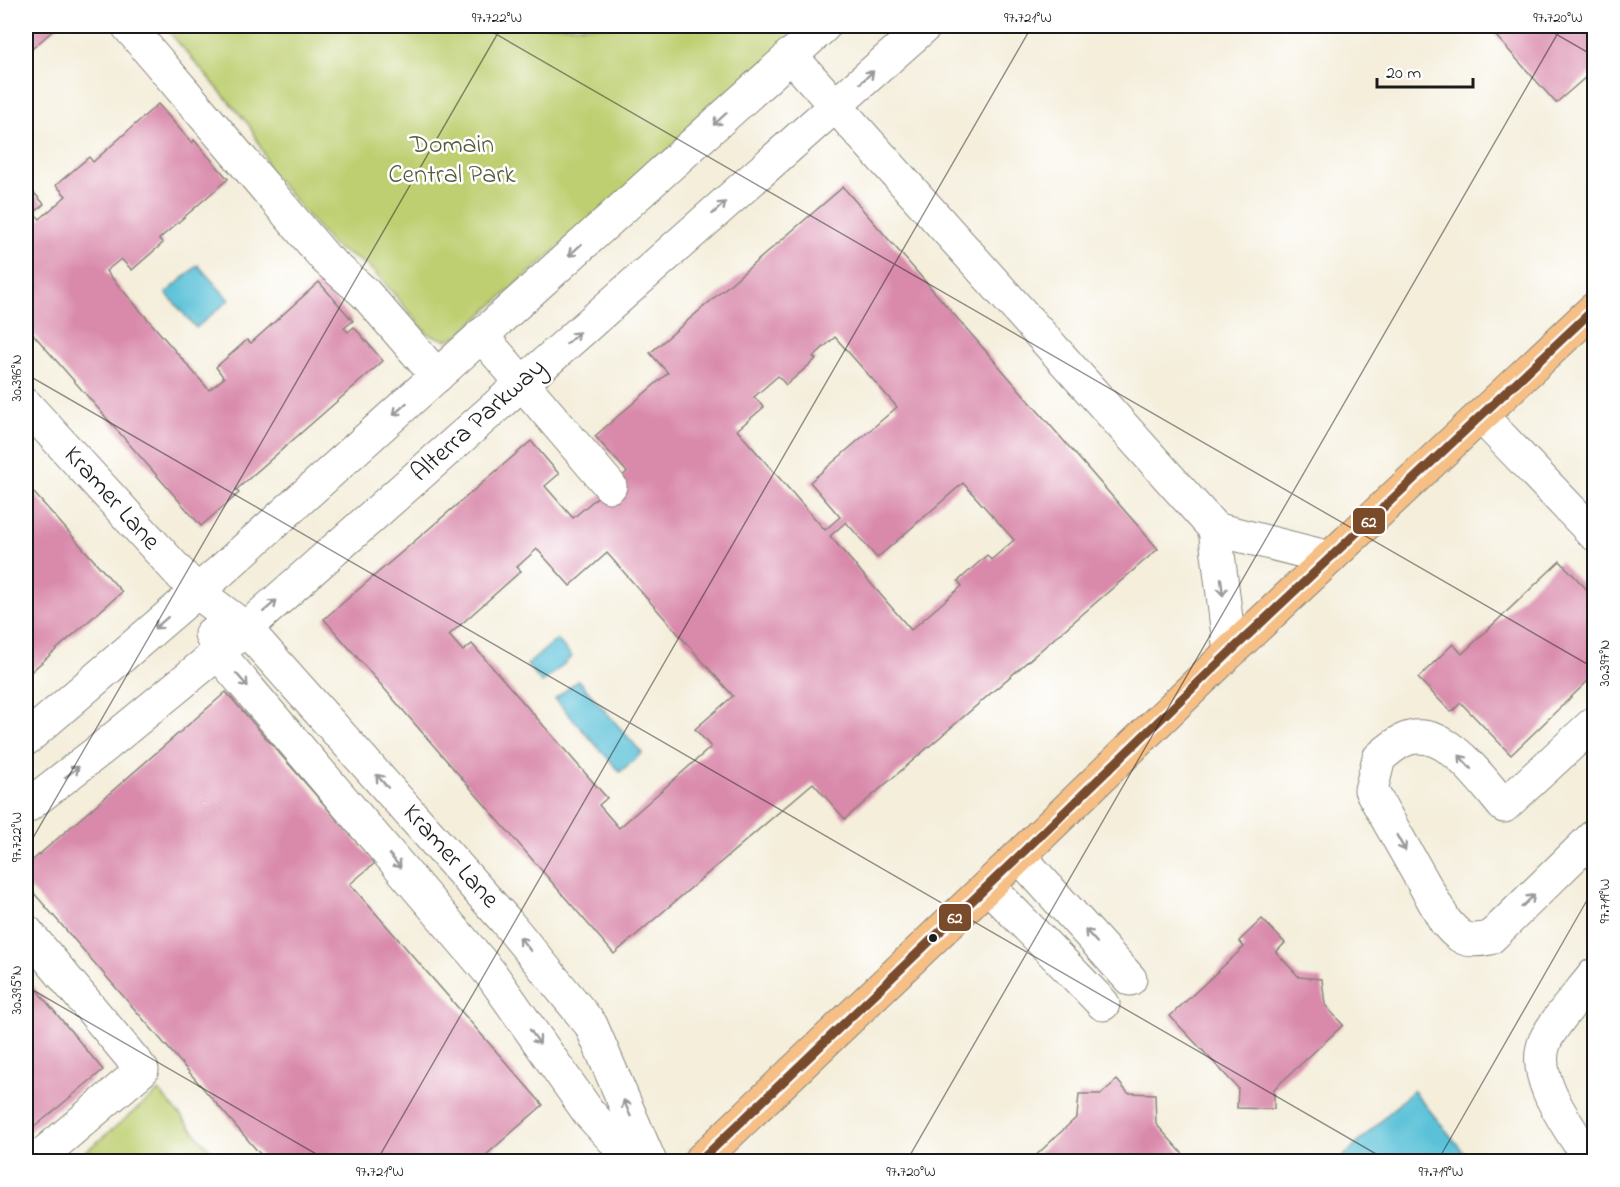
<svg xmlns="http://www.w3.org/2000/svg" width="1620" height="1187" viewBox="0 0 1620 1187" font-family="'Indie Flower',sans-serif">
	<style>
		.green { fill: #becf71; stroke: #6d7646; stroke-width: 1.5 }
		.water { fill: #5ac1d8; stroke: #3b6e7a; stroke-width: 1.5 }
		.building { fill: #d989aa; fill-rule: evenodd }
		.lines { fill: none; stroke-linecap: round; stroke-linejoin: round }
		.minor-casing { stroke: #88857c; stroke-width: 35 }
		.major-casing { stroke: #88857c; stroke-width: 35 }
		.minor { stroke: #fff; stroke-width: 33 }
		.major { stroke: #f5bf86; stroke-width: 33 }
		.bus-1-casing { stroke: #fff; stroke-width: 14 }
		.bus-1 { stroke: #7a4b2a; stroke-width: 9 }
		.oneway { stroke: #999 }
		.ticks { fill: none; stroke: #1c1c1c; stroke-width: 1.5; stroke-opacity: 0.45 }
		.bus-dot { fill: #1c1c1c; stroke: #fff; stroke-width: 2 }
		.labels { text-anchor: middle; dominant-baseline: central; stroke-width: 5; stroke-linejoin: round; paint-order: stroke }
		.park-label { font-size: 26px; fill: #555b3a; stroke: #fff }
		.street-label { font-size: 26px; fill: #1c1c1c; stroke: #fff }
		.line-badge { stroke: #fff; stroke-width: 2 }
		.badge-label { font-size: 16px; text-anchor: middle; font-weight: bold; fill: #fff }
		.neatline { fill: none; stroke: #1c1c1c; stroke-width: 2 }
		.ticks-label { font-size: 15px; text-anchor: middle; fill: #1c1c1c }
	</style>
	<rect width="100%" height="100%" fill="#fff"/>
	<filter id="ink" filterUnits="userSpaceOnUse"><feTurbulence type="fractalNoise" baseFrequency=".0167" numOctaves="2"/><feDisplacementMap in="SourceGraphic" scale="12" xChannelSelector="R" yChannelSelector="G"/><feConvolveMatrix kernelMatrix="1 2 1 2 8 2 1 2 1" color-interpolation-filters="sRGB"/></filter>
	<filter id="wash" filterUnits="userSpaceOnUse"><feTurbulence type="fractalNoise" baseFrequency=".008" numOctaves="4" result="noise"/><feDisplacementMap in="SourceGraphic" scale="24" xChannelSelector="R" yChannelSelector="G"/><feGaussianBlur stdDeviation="1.35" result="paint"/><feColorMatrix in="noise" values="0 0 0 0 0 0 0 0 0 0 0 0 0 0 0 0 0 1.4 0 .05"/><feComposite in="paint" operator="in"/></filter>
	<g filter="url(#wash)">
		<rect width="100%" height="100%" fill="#f4eedb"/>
		<!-- green -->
		<g class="green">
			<path d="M164 26H812L457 336 446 340 428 334 383 281 367 265 333 246 268 169 264 154 249 125Z"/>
			<path d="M159 1091 220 1161H74Z"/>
		</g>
		<!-- water -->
		<g class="water">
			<path d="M198 265 229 300 196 328 166 293Z"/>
			<path d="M557 639 572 657 542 683 527 665Z"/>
			<path d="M578 680 642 753 620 772 555 699Z"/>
			<path d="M1413 1090 1471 1161H1339Z"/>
		</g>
		<g id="blocks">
			<!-- building -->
			<g class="building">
				<path d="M26 26H58L26 54Z"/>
				<path d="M1487 26H1594V70L1556 103Z"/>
				<path d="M158 104 192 143 194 140 228 179 159 239 163 243 132 270 121 259 106 271 209 390 224 378 216 367 247 340 251 343 319 282 353 321 344 328 348 332 354 327 383 361 236 490 239 493 201 526 26 326V184L44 204 34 213 40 219 66 196 56 185 89 157 93 162Z"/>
				<path d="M843 187 1158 549 845 819 813 783 614 954 324 619 531 441 559 474 545 486 573 518 627 472 595 436 668 373 650 353ZM835 337 897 407 810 482 840 517 825 530 737 430 764 407 754 397 778 376 786 385 816 359 813 357ZM963 483 1014 540 991 560 987 555 958 581 962 586 911 630 830 536 846 522 877 558ZM537 549 570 586 607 553 733 696 695 729 711 747 619 828 599 805 607 798 472 644 463 651 449 635 521 571 517 567Z"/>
				<path d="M26 484 122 592 26 676Z"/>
				<path d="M1560 561 1594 597V675L1511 755 1461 703 1451 712 1418 678 1453 644 1462 654Z"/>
				<path d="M226 692 375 863 350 884 543 1105 478 1162H267L26 884V866Z"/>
				<path d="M1262 919 1285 943 1276 952 1299 977 1322 979 1325 1005 1343 1025 1274 1089V1109L1237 1108 1238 1088 1170 1016 1244 947 1239 941Z"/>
				<path d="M26 977 103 1070 26 1134Z"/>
				<path d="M1117 1080 1128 1093 1155 1094 1156 1124 1190 1162H1029L1077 1117 1079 1094H1101Z"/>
			</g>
		</g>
	</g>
	<g filter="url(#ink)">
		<use href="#blocks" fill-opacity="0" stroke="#88857c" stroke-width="1.5"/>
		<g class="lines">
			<!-- minor casing -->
			<g class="minor-casing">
				<g id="minor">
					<path d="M128 26 326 259 365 293 437 376"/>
					<path d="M790 55 1215 529 1230 652"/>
					<path d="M481 335 610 486"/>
					<path d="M26 405 197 592 245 628 505 920 591 1025 650 1162"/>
					<path d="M1481 416 1594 534"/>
					<path d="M1215 529 1330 558"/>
					<path d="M211 634 218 653 491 974 589 1113 634 1162"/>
					<path d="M1594 723 1504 806C1481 780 1443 721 1402 741 1394 745 1386 752 1379 758L1371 790 1445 921C1460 939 1466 943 1490 938L1594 836"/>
					<path d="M26 739 222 570 824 26"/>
					<path d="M26 807 100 750 218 653 925 26"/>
					<path d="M1019 856 1130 979"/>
					<path d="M988 886 1103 1004"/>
					<path d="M26 931 142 1070 34 1162"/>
					<path d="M1591 1162C1572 1130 1529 1079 1545 1041 1553 1023 1581 992 1594 975"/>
				</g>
			</g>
			<!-- major casing -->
			<g class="major-casing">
				<path id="major" d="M699 1162 1019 856 1230 652 1594 309"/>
			</g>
			<!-- minor -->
			<use href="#minor" class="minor"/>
			<!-- major -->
			<use href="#major" class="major"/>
			<!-- bus-1 casing -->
			<g class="bus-1-casing">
				<path id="bus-1" d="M699 1162 1019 856 1230 652 1594 309"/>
			</g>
			<!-- bus-1 -->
			<use href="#bus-1" class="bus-1"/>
		</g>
		<!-- one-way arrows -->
		<defs><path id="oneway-shaft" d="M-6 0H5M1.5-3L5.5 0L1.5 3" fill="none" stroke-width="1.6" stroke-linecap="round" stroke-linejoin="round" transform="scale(1.5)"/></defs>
		<g class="oneway">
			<use href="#oneway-shaft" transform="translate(867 77) rotate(-42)"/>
			<use href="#oneway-shaft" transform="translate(720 119) rotate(138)"/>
			<use href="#oneway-shaft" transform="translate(719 208) rotate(-42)"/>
			<use href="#oneway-shaft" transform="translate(575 250) rotate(138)"/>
			<use href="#oneway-shaft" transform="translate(573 338) rotate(-42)"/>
			<use href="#oneway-shaft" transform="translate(400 409) rotate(138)"/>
			<use href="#oneway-shaft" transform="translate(1222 587) rotate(83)"/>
			<use href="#oneway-shaft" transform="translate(270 606) rotate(-41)"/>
			<use href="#oneway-shaft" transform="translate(161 623) rotate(139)"/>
			<use href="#oneway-shaft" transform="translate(242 680) rotate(49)"/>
			<use href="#oneway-shaft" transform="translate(1465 762) rotate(-131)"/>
			<use href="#oneway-shaft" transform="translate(72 772) rotate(-38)"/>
			<use href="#oneway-shaft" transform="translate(382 781) rotate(-132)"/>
			<use href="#oneway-shaft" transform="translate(1401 843) rotate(61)"/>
			<use href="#oneway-shaft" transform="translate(395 861) rotate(50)"/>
			<use href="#oneway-shaft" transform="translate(1528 901) rotate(-44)"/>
			<use href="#oneway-shaft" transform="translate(1091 936) rotate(-132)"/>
			<use href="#oneway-shaft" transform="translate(525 944) rotate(-129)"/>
			<use href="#oneway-shaft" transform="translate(535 1037) rotate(55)"/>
			<use href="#oneway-shaft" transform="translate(627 1108) rotate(-113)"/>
		</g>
	</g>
	<!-- ticks -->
	<path class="ticks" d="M482 26 1594 668M1542 26 1594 56M26 374 1390 1162M26 850 502 26M26 986 330 1162M376 1162 1032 26M906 1162 1562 26M1437 1162 1594 888"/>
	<!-- markers -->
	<circle class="bus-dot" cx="933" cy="938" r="5"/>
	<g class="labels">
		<!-- park labels -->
		<g class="park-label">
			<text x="452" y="146">Domain<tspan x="452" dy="30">Central Park</tspan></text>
		</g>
		<!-- street labels -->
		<g class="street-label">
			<text transform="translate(479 421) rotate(-42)">Alterra Parkway</text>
			<text transform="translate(111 499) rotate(48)">Kramer Lane</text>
			<text transform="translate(450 857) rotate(48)">Kramer Lane</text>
		</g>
	</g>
	<g class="line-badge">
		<rect x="1352" y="507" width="34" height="28" rx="6" fill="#7a4b2a"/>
		<rect x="938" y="903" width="34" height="29" rx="6" fill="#7a4b2a"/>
	</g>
	<g class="badge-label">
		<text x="1369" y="527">62</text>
		<text x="955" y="923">62</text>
	</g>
	<!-- margin -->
	<rect width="1620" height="1187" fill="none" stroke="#fff" stroke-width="66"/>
	<!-- scale -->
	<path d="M1377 78v9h96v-9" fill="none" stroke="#1c1c1c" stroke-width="3"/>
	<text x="1386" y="78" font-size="18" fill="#1c1c1c" stroke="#ffffff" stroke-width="4.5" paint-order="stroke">20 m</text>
	<rect x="33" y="33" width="1554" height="1121" class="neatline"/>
	<g class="ticks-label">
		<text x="497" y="22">97.722°W</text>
		<text x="1028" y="22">97.721°W</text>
		<text x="1558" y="22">97.720°W</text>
		<text transform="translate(16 378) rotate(-90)" y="5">30.396°N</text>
		<text transform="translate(1604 663) rotate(-90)" y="5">30.397°N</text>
		<text transform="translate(16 837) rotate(-90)" y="5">97.722°W</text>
		<text transform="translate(1604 901) rotate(-90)" y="5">97.719°W</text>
		<text transform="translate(16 990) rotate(-90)" y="5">30.395°N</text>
		<text x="380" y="1176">97.721°W</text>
		<text x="911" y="1176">97.720°W</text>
		<text x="1441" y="1176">97.719°W</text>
	</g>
</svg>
